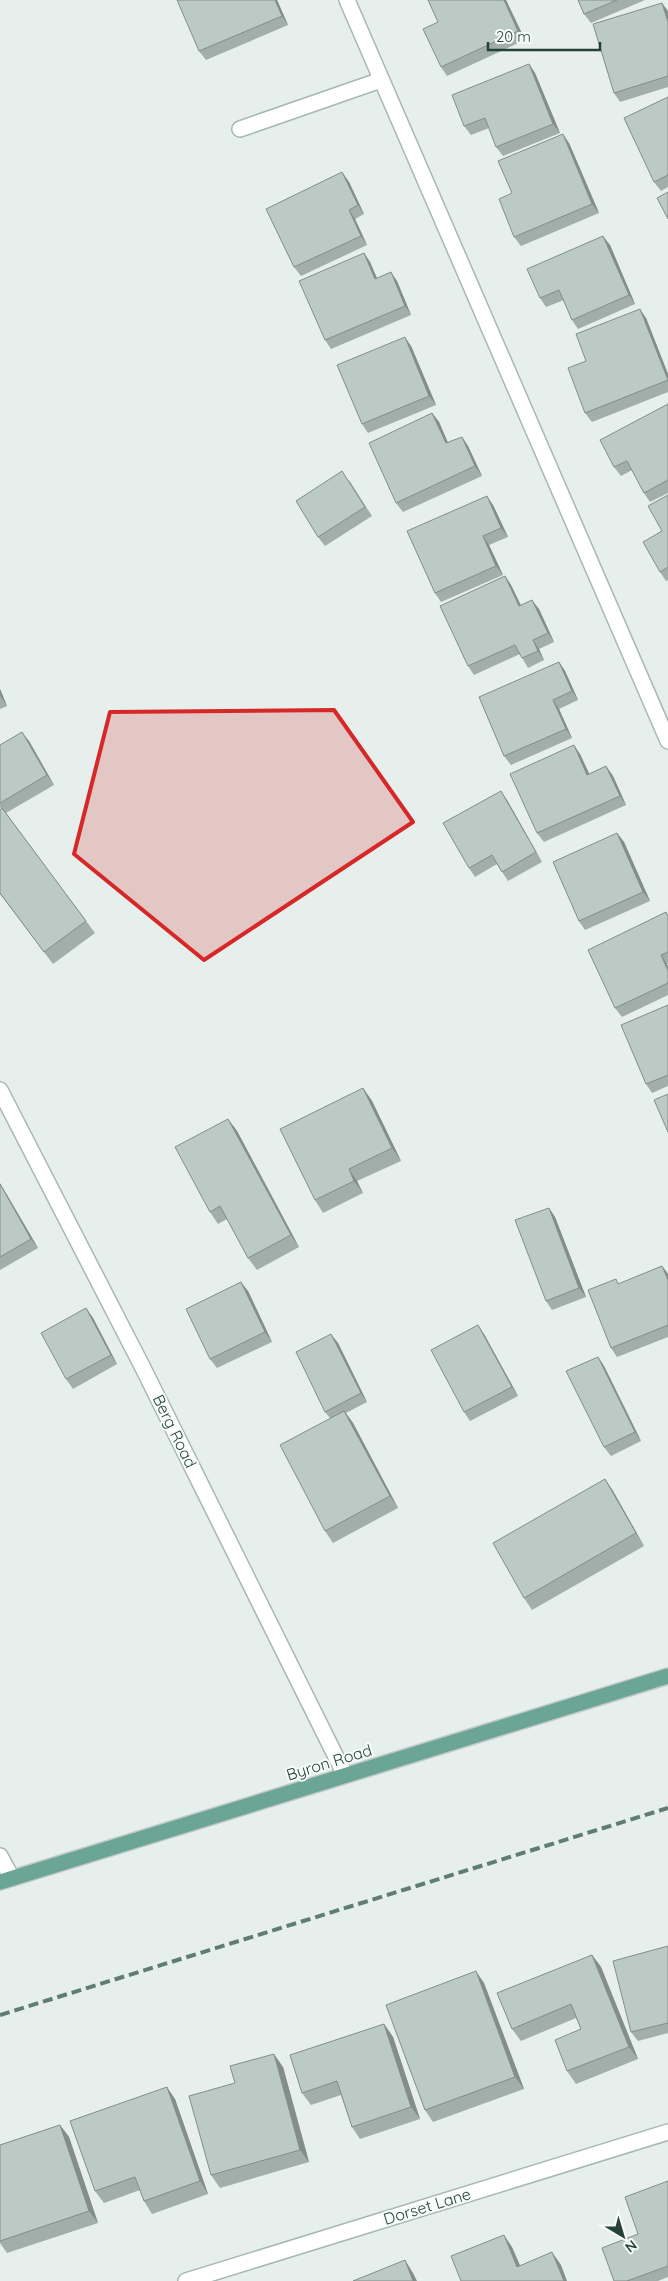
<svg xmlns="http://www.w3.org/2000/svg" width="668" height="2281" viewBox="0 0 668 2281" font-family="Quicksand,sans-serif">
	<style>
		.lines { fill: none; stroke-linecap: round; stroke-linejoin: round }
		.minor-casing { stroke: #a8b8b2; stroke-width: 18 }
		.major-casing { stroke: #c2cac8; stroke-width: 18 }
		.minor { stroke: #fff; stroke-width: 15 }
		.major { stroke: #6aa596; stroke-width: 15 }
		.rail { stroke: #5f7d75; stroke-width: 4; stroke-dasharray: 10 5; stroke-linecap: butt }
		.wall { fill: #a1aea9 }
		.shaded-wall { fill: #838d89 }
		.building { fill: #bbcac4; stroke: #838d89 }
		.marked { fill: #d62828; fill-opacity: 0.2; stroke: #d62828; stroke-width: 4; stroke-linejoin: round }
		.labels { text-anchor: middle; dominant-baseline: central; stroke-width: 4; stroke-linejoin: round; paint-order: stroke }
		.street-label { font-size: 16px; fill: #24423a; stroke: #f7fbf9 }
	</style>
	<rect width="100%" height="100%" fill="#e6efeb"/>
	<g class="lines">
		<!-- minor casing -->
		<g class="minor-casing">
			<g id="minor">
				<path d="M347 0 668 741"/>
				<path d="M240 129 381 80"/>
				<path d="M0 1090 143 1368 345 1775"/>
				<path d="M0 1856 12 1878"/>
				<path d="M186 2281 668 2132"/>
			</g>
		</g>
		<!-- major casing -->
		<g class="major-casing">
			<path id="major" d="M0 1882 668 1676"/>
		</g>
		<!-- minor -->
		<use href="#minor" class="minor"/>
		<!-- major -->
		<use href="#major" class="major"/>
		<!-- rail -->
		<path class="rail" d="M0 2015 668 1808"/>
	</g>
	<!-- wall -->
	<g class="wall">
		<path d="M277 0 288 25 206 60 199 51Z"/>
		<path d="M428 0H506L525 40 447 76 441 67 438 22Z"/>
		<path d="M578 0H645L591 23 584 14Z"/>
		<path d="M668 11V87L620 102 614 93Z"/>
		<path d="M529 64 535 73 560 133 503 156 496 147 489 128 471 135 464 126Z"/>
		<path d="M668 97V187L661 191 654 182Z"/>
		<path d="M569 143 599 213 521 246 514 237 512 193Z"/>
		<path d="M342 172 349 182 364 214 355 219 367 245 301 276 294 267Z"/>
		<path d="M610 245 635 304 578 329 572 320 564 300 546 307 540 298Z"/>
		<path d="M364 253 370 262 377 278 397 281 411 315 331 349 325 340Z"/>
		<path d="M646 318 668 374V392L592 422 585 413 586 361Z"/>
		<path d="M411 346 436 405 368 433 362 424Z"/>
		<path d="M668 404V493L650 502 644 493 632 470 621 476 614 467Z"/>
		<path d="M432 413 439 422 448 443 462 437 468 446 482 476 403 512 396 503Z"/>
		<path d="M349 480 372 516 325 546 318 537Z"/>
		<path d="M668 495V580L666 581 660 572 662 531Z"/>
		<path d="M493 505 508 537 489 545 503 575 441 602 435 593Z"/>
		<path d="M505 576 511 585 521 605 539 609 554 642 539 649 544 660 528 668 520 654 474 675 468 666Z"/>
		<path d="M559 662 565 671 578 700 559 709 572 738 511 765 504 756Z"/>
		<path d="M0 689 7 706 0 709Z"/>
		<path d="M29 741 54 785 6 813 95 933 53 964 0 894V810L1 809 0 807V745Z"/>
		<path d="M580 754 589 774 606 766 613 776 626 805 544 842 537 833Z"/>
		<path d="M507 800 542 862 508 881 497 864 475 877 469 868Z"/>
		<path d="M617 833 624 842 650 901 585 930 579 921Z"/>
		<path d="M666 912 668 915V964H667L668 966V995L622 1017 615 1008Z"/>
		<path d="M668 1005V1086L652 1093 646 1084Z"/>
		<path d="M363 1088 372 1101 401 1161 357 1181 363 1193 323 1213 315 1200Z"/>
		<path d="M228 1119 237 1131 299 1247 257 1270 248 1258 227 1219 218 1224 210 1212Z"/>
		<path d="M0 1183 38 1248 0 1270Z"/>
		<path d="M549 1208 555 1217 586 1297 552 1310 546 1301Z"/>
		<path d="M662 1266 668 1274V1337L617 1357 611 1348 620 1284Z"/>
		<path d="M248 1291 272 1342 217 1368 210 1359Z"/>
		<path d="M86 1308 93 1318 117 1364 73 1389 66 1379Z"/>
		<path d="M484 1334 518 1396 470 1421 464 1412Z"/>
		<path d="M338 1343 367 1402 346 1413 353 1423 398 1508 333 1543 325 1531 330 1418 325 1412Z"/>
		<path d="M598 1357 604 1366 641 1441 611 1456 604 1447Z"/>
		<path d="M605 1479 613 1491 644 1546 532 1610 524 1598Z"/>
		<path d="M668 1946V2033L638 2041 631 2032Z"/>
		<path d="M592 1955 601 1967 638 2059 576 2084 567 2071 581 2029 576 2018 521 2041 512 2029Z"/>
		<path d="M484 1983 524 2089 433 2122 425 2110Z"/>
		<path d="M384 2024 393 2037 420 2119 360 2139 352 2127 341 2095 311 2105 302 2093Z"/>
		<path d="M283 2067 309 2162 220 2188 211 2175 235 2083Z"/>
		<path d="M175 2099 208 2194 152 2214 144 2201 140 2190 104 2203 95 2191Z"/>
		<path d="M60 2125 69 2137 98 2223 7 2253 0 2243V2145Z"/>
		<path d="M668 2181V2277L658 2281H614L638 2234Z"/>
	</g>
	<!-- shaded-wall -->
	<g class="shaded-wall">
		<path d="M275 0H277L288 25 282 16Z"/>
		<path d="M504 0H506L525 40 518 31Z"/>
		<path d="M662 3 668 11V22Z"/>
		<path d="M529 64 535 73 560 133 553 124Z"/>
		<path d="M563 134 569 143 599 213 592 204Z"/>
		<path d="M342 172 349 182 364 214 358 205Z"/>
		<path d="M349 210 355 219 367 245 361 236Z"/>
		<path d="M603 236 610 245 635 304 629 295Z"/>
		<path d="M364 253 370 262 381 288 375 279Z"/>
		<path d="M391 272 397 281 411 315 405 306Z"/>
		<path d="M640 309 646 318 668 374V381Z"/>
		<path d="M405 337 411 346 436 405 429 396Z"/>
		<path d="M432 413 439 422 452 452 446 443Z"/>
		<path d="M462 437 468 446 482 476 475 466Z"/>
		<path d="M487 496 493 505 508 537 501 528Z"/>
		<path d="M483 536 489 545 503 575 496 566Z"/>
		<path d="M505 576 511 585 525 615 519 606Z"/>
		<path d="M532 600 539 609 554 642 548 633Z"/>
		<path d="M533 640 539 649 544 660 538 651Z"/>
		<path d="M559 662 565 671 578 700 572 691Z"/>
		<path d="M0 689 7 706 1 697 0 695Z"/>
		<path d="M553 700 559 709 572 738 566 729Z"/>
		<path d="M22 732 29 741 54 785 47 775Z"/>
		<path d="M574 745 580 754 594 784 587 775Z"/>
		<path d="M606 766 613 776 626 805 620 796Z"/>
		<path d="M501 791 507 800 542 862 536 852Z"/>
		<path d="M617 833 624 842 650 901 643 892Z"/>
		<path d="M661 955 667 964 668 971Z"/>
		<path d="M363 1088 372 1101 401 1161 392 1148Z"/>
		<path d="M228 1119 237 1131 299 1247 291 1235Z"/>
		<path d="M349 1169 357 1181 363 1193 354 1181Z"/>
		<path d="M0 1183 3 1188 38 1248 31 1239Z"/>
		<path d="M549 1208 555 1217 586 1297 579 1288Z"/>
		<path d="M662 1266 668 1274V1280Z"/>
		<path d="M241 1282 248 1291 272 1342 265 1332Z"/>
		<path d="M86 1308 93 1318 117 1364 111 1355Z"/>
		<path d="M478 1325 484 1334 518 1396 512 1387Z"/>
		<path d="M331 1334 338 1343 367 1402 361 1393Z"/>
		<path d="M598 1357 604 1366 641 1441 635 1432Z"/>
		<path d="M344 1411 353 1423 398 1508 390 1496Z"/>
		<path d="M605 1479 613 1491 644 1546 636 1533Z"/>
		<path d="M592 1955 601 1967 638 2059 629 2047Z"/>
		<path d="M476 1971 484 1983 524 2089 515 2077Z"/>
		<path d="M384 2024 393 2037 420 2119 411 2107Z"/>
		<path d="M274 2054 283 2067 309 2162 300 2150Z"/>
		<path d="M167 2087 175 2099 208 2194 200 2181Z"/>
		<path d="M60 2125 69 2137 98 2223 89 2211Z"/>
		<path d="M504 2235 512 2247 526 2279 517 2267Z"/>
		<path d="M552 2252 561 2265 567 2281H564Z"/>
		<path d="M405 2260 413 2273 417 2281H413Z"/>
	</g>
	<!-- building -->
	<g class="building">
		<path d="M177 0H275L282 16 199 51Z"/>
		<path d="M428 0H504L518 31 441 67 423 29 438 22Z"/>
		<path d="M578 0H617L584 14Z"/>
		<path d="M662 3 668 22V76L614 93 593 24Z"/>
		<path d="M529 64 553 124 496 147 485 118 464 126 452 95Z"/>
		<path d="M668 97V175L654 182 624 118Z"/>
		<path d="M563 134 592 204 514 237 499 199 512 193 498 161Z"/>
		<path d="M342 172 358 205 349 210 361 236 294 267 266 209Z"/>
		<path d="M668 192V219L657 198Z"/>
		<path d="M603 236 629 295 572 320 559 290 540 298 527 269Z"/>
		<path d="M364 253 375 279 391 272 405 306 325 340 299 281Z"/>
		<path d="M640 309 668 380 585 413 568 368 586 361 576 334Z"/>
		<path d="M405 337 429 396 362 424 337 365Z"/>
		<path d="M668 404V480L644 493 627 461 614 467 600 440Z"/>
		<path d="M432 413 446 443 462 437 475 466 396 503 369 443Z"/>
		<path d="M342 471 365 507 318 537 296 501Z"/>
		<path d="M668 495V567L660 572 643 542 662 531 648 506Z"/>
		<path d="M487 496 501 528 483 536 496 566 435 593 407 531Z"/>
		<path d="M505 576 519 606 532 600 548 633 533 640 538 651 522 658 515 645 468 666 440 606Z"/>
		<path d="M559 662 572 691 553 700 566 729 504 756 479 697Z"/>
		<path d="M22 732 47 775 0 803V745Z"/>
		<path d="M574 745 587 775 606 766 620 796 537 833 510 774Z"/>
		<path d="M501 791 536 852 502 872 492 855 469 868 443 823Z"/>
		<path d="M2 808 86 921 44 952 0 893V810Z"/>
		<path d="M617 833 643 892 579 921 553 862Z"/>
		<path d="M666 912 668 916V952L661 955 668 971V983L615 1008 588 950Z"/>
		<path d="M668 1005V1075L646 1084 621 1025Z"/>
		<path d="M363 1088 392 1148 349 1169 354 1181 315 1200 280 1129Z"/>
		<path d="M668 1094V1132L654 1100Z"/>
		<path d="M228 1119 291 1235 248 1258 220 1206 210 1212 175 1147Z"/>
		<path d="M0 1184 31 1239 0 1257Z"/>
		<path d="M549 1208 579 1288 546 1301 515 1220Z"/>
		<path d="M662 1266 668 1280V1325L611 1348 588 1290 616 1279 618 1284Z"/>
		<path d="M241 1282 265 1332 210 1359 186 1309Z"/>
		<path d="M86 1308 111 1355 66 1379 41 1333Z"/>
		<path d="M478 1325 512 1387 464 1412 431 1350Z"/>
		<path d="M331 1334 361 1393 325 1412 296 1352Z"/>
		<path d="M598 1357 635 1432 604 1447 566 1371Z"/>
		<path d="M344 1411 390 1496 325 1531 280 1445Z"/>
		<path d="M605 1479 636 1533 524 1598 493 1543Z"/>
		<path d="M668 1946V2023L631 2032 613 1961Z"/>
		<path d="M592 1955 629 2047 567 2071 555 2040 581 2029 571 2004 512 2029 497 1993Z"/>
		<path d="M476 1971 515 2077 425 2110 386 2005Z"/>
		<path d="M384 2024 411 2107 352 2127 337 2081 302 2093 290 2055Z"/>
		<path d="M274 2054 300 2150 211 2175 189 2096 235 2083 230 2066Z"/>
		<path d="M167 2087 200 2181 144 2201 135 2177 95 2191 70 2121Z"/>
		<path d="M60 2125 89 2211 0 2241V2145Z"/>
		<path d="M668 2181V2266L627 2281H614L602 2248 638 2234 625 2197Z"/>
		<path d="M504 2235 517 2267 552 2252 564 2281H461L451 2256Z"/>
		<path d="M405 2260 413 2281H353Z"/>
	</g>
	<!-- marked area -->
	<path class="marked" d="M334 710 413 822 204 960 74 854 110 712Z"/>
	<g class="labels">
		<!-- street labels -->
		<g class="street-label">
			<text transform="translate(175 1431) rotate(64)">Berg Road</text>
			<text transform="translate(329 1762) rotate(-17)">Byron Road</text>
			<text transform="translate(427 2206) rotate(-17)">Dorset Lane</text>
		</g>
	</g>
	<!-- north arrow -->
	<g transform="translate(623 2236) rotate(142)" stroke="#f7fbf9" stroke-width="4" paint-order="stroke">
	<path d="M0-4L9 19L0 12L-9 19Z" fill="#24423a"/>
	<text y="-8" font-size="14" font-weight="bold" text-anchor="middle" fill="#24423a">N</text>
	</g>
	<!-- scale -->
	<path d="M488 42v8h112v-8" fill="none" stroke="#24423a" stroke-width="2.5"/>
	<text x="496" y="42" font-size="15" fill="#24423a" stroke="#f7fbf9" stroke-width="4" paint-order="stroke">20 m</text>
</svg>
